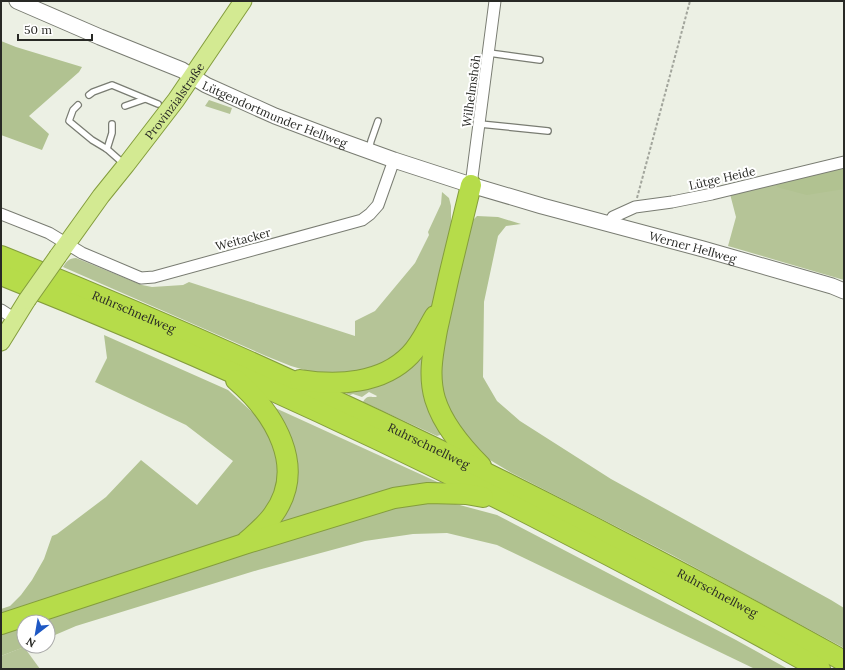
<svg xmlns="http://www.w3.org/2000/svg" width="845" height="670" viewBox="0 0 845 670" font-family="Lora,serif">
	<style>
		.green { fill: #b5c497 }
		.forest { fill: #b1c291 }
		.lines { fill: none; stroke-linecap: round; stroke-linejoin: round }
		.lane-casing { stroke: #797c72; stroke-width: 8 }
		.street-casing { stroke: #797c72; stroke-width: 13 }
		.secondary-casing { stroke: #797c72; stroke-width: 17 }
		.primary-casing { stroke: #849d3d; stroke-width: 19 }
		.highway-casing { stroke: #849d3d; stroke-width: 22 }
		.path { stroke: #a2a59c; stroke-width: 2; stroke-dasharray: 3 2; stroke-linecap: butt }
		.lane { stroke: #fff; stroke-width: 5.5 }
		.street { stroke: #fff; stroke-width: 11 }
		.secondary { stroke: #fff; stroke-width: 15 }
		.primary { stroke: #d3ea92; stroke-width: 17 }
		.highway { stroke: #b6dc4a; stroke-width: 20 }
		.primary-bridge-casing { stroke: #849d3d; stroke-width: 19; stroke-linecap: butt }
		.primary-bridge { stroke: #d3ea92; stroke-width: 17 }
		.labels { text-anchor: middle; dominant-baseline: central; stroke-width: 4; stroke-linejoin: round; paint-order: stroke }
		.street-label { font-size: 12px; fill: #282925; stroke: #fff }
	</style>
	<rect width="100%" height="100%" fill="#ecf0e4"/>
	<!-- green -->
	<g class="green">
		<path d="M209 100 232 108 230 114 205 106Z"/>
		<path d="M844 164V280L728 246 736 217 730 194Z"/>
		<path d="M442 192 449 198 451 206V226L435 298 424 325 416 338 374 372 315 373 291 366 266 356 63 267C66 262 69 258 76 258L142 285 152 287 183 285 189 282 355 336V321L375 311 415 263 429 235 428 232 441 204Z"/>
		<path d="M423 348 446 433 437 436 363 402C367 395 369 397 376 397L377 396 369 392 362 397 353 394 350 395 328 385Z"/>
		<path d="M271 406 455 490 269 531Z"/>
		<path d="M24 647 40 669H1V656Z"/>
	</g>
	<!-- forest -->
	<g class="forest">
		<path d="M1 41 16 47 82 67 79 72 29 116 49 134 42 150 1 135Z"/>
		<path d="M844 165V189L807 195 777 187 776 182Z"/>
		<path d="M477 216 498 217 521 224 506 226 498 236 484 302 483 377 497 401 520 421 611 479 831 600 844 608V648L672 555 510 472 490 460 470 443 450 420 436 368 473 220Z"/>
		<path d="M104 335 228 390 262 421 279 450 281 475 267 514 245 533 380 510 422 502 456 504 497 515 736 640 788 669H755L497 545 447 533 413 534 365 541 258 570 76 626 48 638V622H24V646H27L1 656V609L10 606 21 595 32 580 44 559 52 536 57 534 106 497 141 460 197 505 233 461 186 425 95 382 107 358Z"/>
	</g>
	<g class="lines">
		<!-- lane casing -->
		<g class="lane-casing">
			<g id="lane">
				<path d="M489 53 540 60"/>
				<path d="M89 95 93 92 112 85 158 104"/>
				<path d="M78 105 73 110 69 121 92 140 107 149 124 164"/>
				<path d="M125 106 145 99"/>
				<path d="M480 124 548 131"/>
				<path d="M107 149 112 133V124"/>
				<path d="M369 150 371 141 378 121"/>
			</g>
		</g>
		<!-- street casing -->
		<g class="street-casing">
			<g id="street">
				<path d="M471 185 495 1"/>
				<path d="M1 214 49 233 82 253 141 278 154 277 362 220 370 214 378 205 394 160"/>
				<path d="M609 224 613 217 635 207 672 202 712 194 844 162"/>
				<path d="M1 310 15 319"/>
			</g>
		</g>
		<!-- secondary casing -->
		<g class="secondary-casing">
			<g id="secondary">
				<path id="s1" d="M17 1 100 37 182 70 206 85 275 116 333 138 394 160 471 185 542 206 703 249 832 286 844 291"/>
			</g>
		</g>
		<!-- primary casing -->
		<g class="primary-casing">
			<g id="primary">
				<path id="s2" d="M58 256 101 196 126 165 176 100 243 1"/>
				<path d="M1 342 27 300"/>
			</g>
		</g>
		<!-- highway casing -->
		<g class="highway-casing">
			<g id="highway">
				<path d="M471 185C464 215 456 246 449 276 445 294 441 312 437 330 433 353 428 375 435 399 443 425 462 447 481 466"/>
				<path id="s3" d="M1 256C212 341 419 436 620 541 696 580 770 620 844 661"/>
				<path d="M1 275C189 350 374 434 554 527 644 573 732 620 820 669"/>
				<path d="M236 380C274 413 308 467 273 515 266 525 256 533 247 541"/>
				<path d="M300 380C337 386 382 384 410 355 421 344 427 329 435 316"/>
				<path d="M1 624 244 544 394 498 428 493 466 494 483 497"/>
			</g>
		</g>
		<!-- path -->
		<g class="path">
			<path d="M637 198 690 1"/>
			<path d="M3 669H12"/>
		</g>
		<!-- lane -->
		<use href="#lane" class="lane"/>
		<!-- street -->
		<use href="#street" class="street"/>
		<!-- secondary -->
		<use href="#secondary" class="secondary"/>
		<!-- primary -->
		<use href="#primary" class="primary"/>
		<!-- highway -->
		<use href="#highway" class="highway"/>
		<!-- primary-bridge casing -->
		<g class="primary-bridge-casing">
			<path id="primary-bridge" d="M27 300 58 256"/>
		</g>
		<!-- primary-bridge -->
		<use href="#primary-bridge" class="primary-bridge"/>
	</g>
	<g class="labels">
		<!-- street labels -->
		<g class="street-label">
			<text transform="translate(471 91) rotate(-82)">Wilhelmshöh</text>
			<text stroke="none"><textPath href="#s2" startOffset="194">Provinzialstraße</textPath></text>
			<text stroke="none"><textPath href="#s1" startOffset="282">Lütgendortmunder Hellweg</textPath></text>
			<text transform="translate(722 178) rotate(-13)">Lütge Heide</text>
			<text transform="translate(243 239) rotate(-15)">Weitacker</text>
			<text stroke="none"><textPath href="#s1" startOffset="721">Werner Hellweg</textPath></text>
			<text stroke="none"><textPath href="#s3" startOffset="144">Ruhrschnellweg</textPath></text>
			<text stroke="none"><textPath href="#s3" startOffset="468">Ruhrschnellweg</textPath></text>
			<text stroke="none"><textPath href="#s3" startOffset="792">Ruhrschnellweg</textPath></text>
		</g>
	</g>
	<!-- border -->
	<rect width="845" height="670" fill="none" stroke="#282925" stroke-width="4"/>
	<!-- north arrow -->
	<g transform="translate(36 634) rotate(211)"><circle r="19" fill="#ffffff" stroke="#a9a9a8"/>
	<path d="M0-3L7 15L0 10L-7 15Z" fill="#1e58c4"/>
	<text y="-6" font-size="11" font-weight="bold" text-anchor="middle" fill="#282925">N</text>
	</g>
	<!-- scale -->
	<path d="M18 34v6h74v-6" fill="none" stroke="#282925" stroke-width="2"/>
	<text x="24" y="34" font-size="12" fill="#282925" stroke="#ffffff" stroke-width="3" paint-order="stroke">50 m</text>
</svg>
